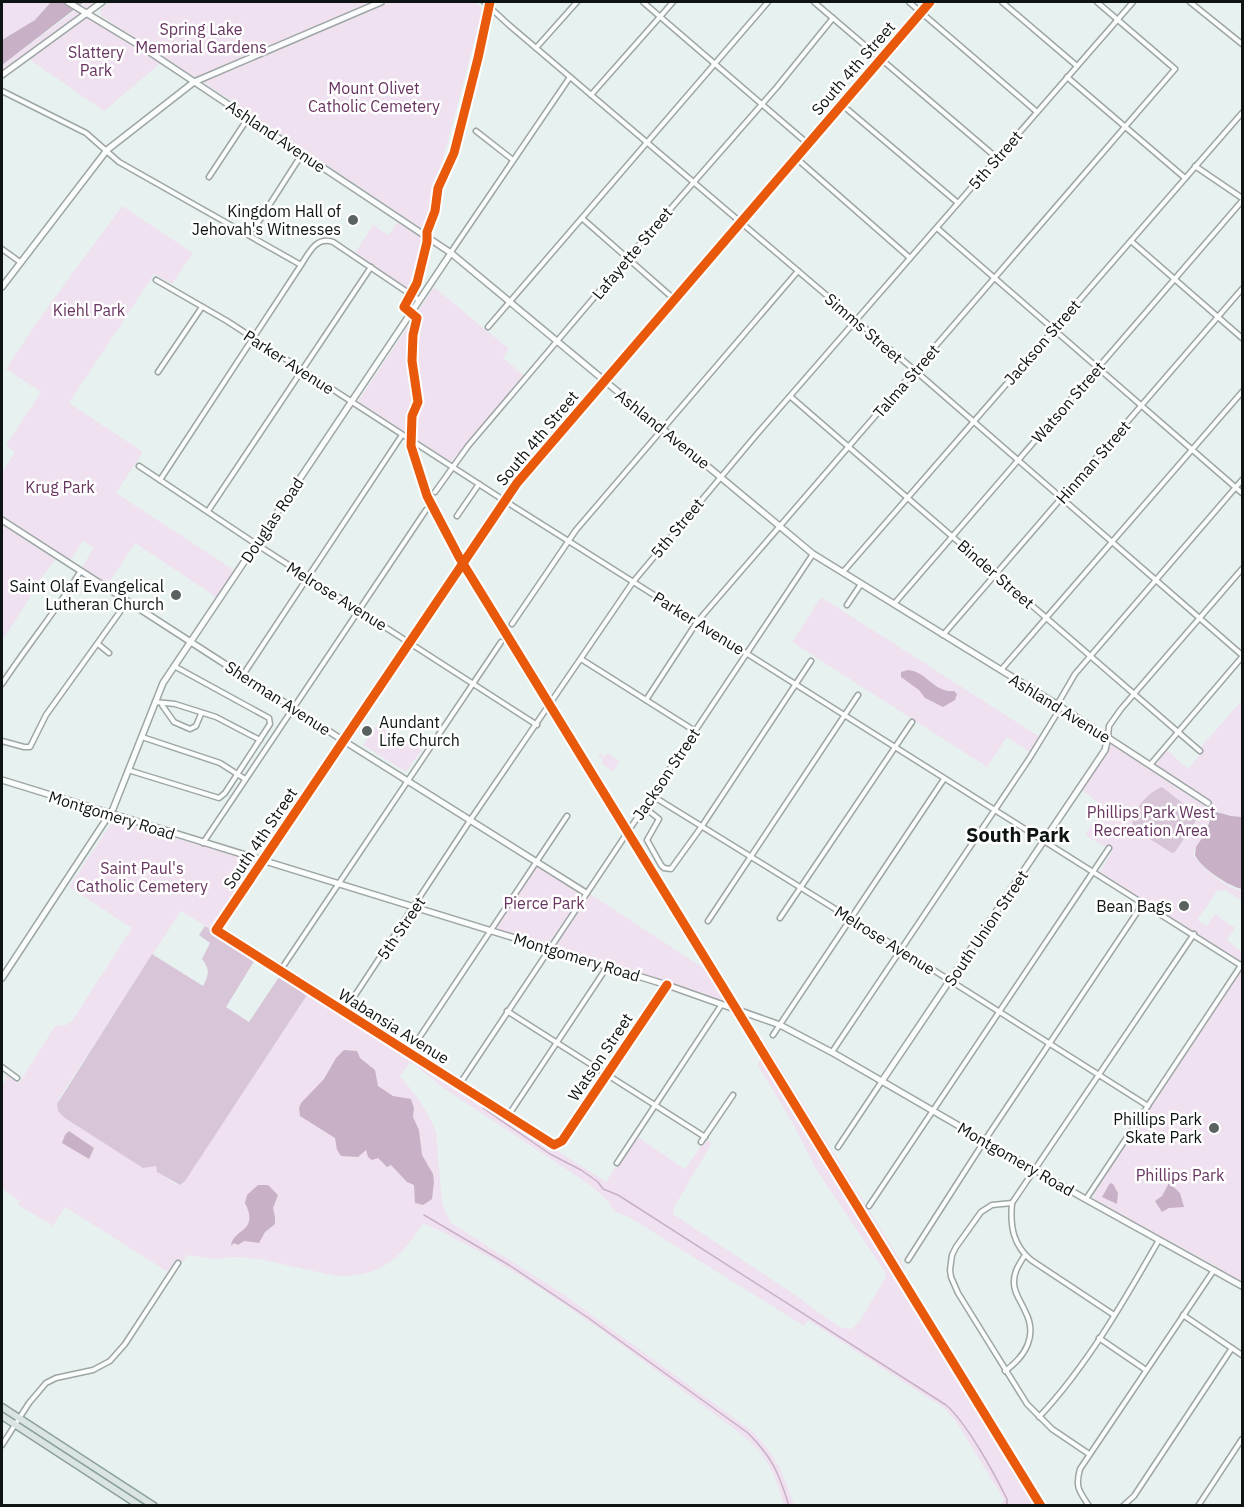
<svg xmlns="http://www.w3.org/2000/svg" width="1244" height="1507" viewBox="0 0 1244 1507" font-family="'IBM Plex Sans',sans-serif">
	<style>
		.green { fill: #efe1ef }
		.forest { fill: #d8c6d8 }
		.water { fill: #c8b0c6 }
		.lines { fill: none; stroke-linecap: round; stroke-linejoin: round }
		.stream { stroke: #c8b0c6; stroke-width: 1.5 }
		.street-casing { stroke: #9ea6a5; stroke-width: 7 }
		.secondary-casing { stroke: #9ea6a5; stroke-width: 8 }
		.primary-casing { stroke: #8ba09e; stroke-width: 9 }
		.street { stroke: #fbfdfd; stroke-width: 4 }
		.secondary { stroke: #fbfdfd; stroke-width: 5 }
		.primary { stroke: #d9e4e3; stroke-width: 6 }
		.cycleway-casing { stroke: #fff; stroke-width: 13 }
		.cycleway { stroke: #e8590c; stroke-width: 9 }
		.poi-dot { fill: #596260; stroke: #fff; stroke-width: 2 }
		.labels { text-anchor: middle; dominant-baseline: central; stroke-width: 5; stroke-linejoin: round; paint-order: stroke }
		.park-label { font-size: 16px; fill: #683460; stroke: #fff }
		.street-label { font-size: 16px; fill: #0d1413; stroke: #fff }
		.poi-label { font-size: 16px; fill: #0d1413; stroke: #fff; text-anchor: end }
		.quarter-label { font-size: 20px; font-weight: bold; fill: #0d1413; stroke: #fff }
	</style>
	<rect width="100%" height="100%" fill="#e7f2f0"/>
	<!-- green -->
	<g class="green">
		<path d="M2 2H51L35 20 2 40Z"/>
		<path d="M87 2H97L62 29 2 72V65Z"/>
		<path d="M108 2H376L196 78 101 16 100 10Z"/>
		<path d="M390 2H475L483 9 424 230 203 82Z"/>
		<path d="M88 13 163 61 104 111 26 57Z"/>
		<path d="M122 206 193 253 172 284 154 274 69 403 143 452 116 493 237 572 219 599 135 543 106 587 80 570 94 548 83 541 69 562 2 518V473L15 452 6 445 41 392 6 369 37 322Z"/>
		<path d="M400 219 427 237 419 300 353 256 373 225 388 235Z"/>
		<path d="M434 287 509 349 503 358 524 376 452 461 447 459 357 403Z"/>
		<path d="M2 521 56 558 42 577 28 601 2 641Z"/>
		<path d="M821 597 1043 739 1033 754 1007 737 987 767 792 642Z"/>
		<path d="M1242 700V817L1226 815 1216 810 1212 812 1206 830 1193 853C1201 869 1226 887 1242 891V901L1224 889 1221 892 1218 890 1197 920 1207 926 1215 914 1235 928 1227 940 1242 952V964L1099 874 1112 851 1085 835 1104 807 1080 788 1105 750 1108 737 1155 765 1167 750 1188 769 1203 751 1200 748Z"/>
		<path d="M379 722 422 749 406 772 363 745Z"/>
		<path d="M601 753 604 756 608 753 619 761 614 770 611 771 601 763 604 756 601 758 598 755Z"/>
		<path d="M116 820 251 860 255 864V868L214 931 181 911 58 1100 157 1166V1172L177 1185 182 1184 309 992 606 1182 636 1136 685 1169 706 1139 712 1143 673 1209V1214L798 1297 832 1322 841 1328 851 1329 860 1321 887 1275 816 1169 793 1124 757 1064 760 1060 739 1024 766 1044 905 1268 899 1277 1040 1505H1001L1004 1500 957 1423 944 1408 808 1320 804 1326 629 1217 614 1211 608 1201 590 1185 442 1087 415 1065 409 1063 400 1076C414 1092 429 1112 436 1132L442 1204 451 1223 560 1292 752 1431C777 1456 783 1473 794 1505H784C773 1468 767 1455 736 1430 636 1357 537 1275 423 1223 401 1258 380 1278 336 1276L259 1259 234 1257 214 1259 187 1255 181 1264 175 1260 168 1272 65 1207 53 1226 18 1205 20 1201 2 1189V1086L7 1076 19 1083 55 1026 66 1025 72 1021 132 928 69 887 111 824Z"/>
		<path d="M537 866H539L581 894V897L550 942 544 944 499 931 497 926Z"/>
		<path d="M587 892 708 971 737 1009 549 948Z"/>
		<path d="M1242 965V1284L1214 1270 1216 1266 1096 1202 1093 1194Z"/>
	</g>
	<!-- forest -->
	<g class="forest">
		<path d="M1162 787 1199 816 1175 852 1172 853 1150 839 1138 837C1122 821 1145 793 1162 787Z"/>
		<path d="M205 926 256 958 226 1007 249 1022 281 974 309 992 185 1181 180 1185 157 1172 156 1166 143 1168 65 1118 58 1111 57 1104 152 954 203 986C209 975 210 969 202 959L210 943 199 935Z"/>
	</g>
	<!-- water -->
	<g class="water">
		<path d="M51 2H84L2 65V40L35 20Z"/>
		<path d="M908 670C926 671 934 693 954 691L957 694 955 700 943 707 925 698 919 690 901 677V672Z"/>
		<path d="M1213 811 1231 816 1242 817V889C1228 886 1201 868 1195 855L1196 847 1206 832Z"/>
		<path d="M344 1050 357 1051 360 1058 375 1070 378 1086 393 1096 411 1099 414 1108 413 1117 419 1130 422 1155 433 1174 434 1182 432 1199 423 1205 415 1203 414 1185 407 1182 391 1165 387 1167 378 1158 372 1160 368 1157 366 1150 358 1157 341 1156 337 1150 335 1138 300 1116 299 1108 301 1103 324 1079 336 1058Z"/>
		<path d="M69 1131 94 1148 89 1159 62 1143 65 1135Z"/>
		<path d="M1110 1183 1113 1184 1118 1193 1117 1204 1102 1197Z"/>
		<path d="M1169 1183 1180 1193 1184 1207 1169 1208 1162 1212 1155 1201 1162 1196Z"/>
		<path d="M258 1185H268L278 1195 273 1208 275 1217V1224L265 1232 259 1243 244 1241 238 1245 234 1243 231 1246C233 1228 260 1232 245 1203L247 1195Z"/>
	</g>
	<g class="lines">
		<!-- stream -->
		<g class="stream">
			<path d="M483 1108 550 1154 581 1170 598 1182 603 1189 618 1195 946 1405C967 1423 994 1473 1007 1499V1506"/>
			<path d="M424 1215 509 1265 587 1317 748 1433C772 1457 779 1473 789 1506"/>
		</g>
		<!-- street casing -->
		<g class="street-casing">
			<g id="street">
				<path d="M484 2 509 25 919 374 1242 655"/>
				<path d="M643 2 807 143"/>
				<path d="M814 2 997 158"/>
				<path d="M909 2 1037 112"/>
				<path d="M1002 2 1077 66"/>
				<path d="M1190 2 1242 44"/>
				<path d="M536 48 577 2"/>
				<path d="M1067 77 1185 178"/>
				<path d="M2 91 86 133 119 162 301 265"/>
				<path d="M591 95 673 2"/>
				<path d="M841 104 958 203"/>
				<path d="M476 131 513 160"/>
				<path d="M796 158 910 258"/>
				<path d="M1195 166 1242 198"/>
				<path d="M209 177 248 118"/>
				<path d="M583 219 674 299"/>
				<path d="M937 228 1242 493"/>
				<path d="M254 229 302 154"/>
				<path d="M1131 241 1242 338"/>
				<path d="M2 249 20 262"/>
				<path d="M451 252 570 77"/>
				<path d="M156 280 227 321 505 501 1242 966"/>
				<path d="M488 327 768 2"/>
				<path d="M158 372 202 307"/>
				<path d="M791 397 1200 751"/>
				<path d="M139 466 256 544 537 725"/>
				<path d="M160 480 301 265C309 253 316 236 333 242L419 300"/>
				<path d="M435 492 468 446 631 254 777 87 833 18"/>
				<path d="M208 511 371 267"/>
				<path d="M457 516 479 484"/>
				<path d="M843 572 1242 113"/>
				<path d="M894 604 1242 201"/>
				<path d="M847 605 861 584"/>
				<path d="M512 624 576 530 798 271"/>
				<path d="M943 635 1242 289"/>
				<path d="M98 644 109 653"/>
				<path d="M581 659 695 731"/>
				<path d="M1001 670 1242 392"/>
				<path d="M243 675 402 435"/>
				<path d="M2 684C27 646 56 611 80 572"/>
				<path d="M646 700 697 622 1175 69 1097 2"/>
				<path d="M155 702 175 704 216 717 260 740"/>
				<path d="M162 705 174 722 190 729 196 726 201 714"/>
				<path d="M1057 705 1075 674 1242 480"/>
				<path d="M142 737 220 763 245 779"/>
				<path d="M1108 737 1109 726 1121 709 1242 569"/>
				<path d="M2 741 24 747H30L46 715 127 602"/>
				<path d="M1150 765 1242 657"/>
				<path d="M128 770 219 798 225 793 270 724 269 718 174 666"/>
				<path d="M651 795 924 964 1148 1106"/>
				<path d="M644 807 659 819 647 840 661 865 664 868 671 869 702 826 811 661"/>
				<path d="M203 843 426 510"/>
				<path d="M780 918 912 722"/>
				<path d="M708 921 858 695"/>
				<path d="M280 971 501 642"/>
				<path d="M666 985 562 1141 554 1145 216 930 517 483 930 2"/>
				<path d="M507 1011 705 1137"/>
				<path d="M344 1012 471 819 633 582 757 434 1133 2"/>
				<path d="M773 1035 944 779"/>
				<path d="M832 1052 1029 759 1061 707"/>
				<path d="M409 1053 567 816"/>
				<path d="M2 1067 17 1078"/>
				<path d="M459 1085 813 554"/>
				<path d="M508 1116 607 967"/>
				<path d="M701 1142 733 1095"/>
				<path d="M838 1147 882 1081"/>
				<path d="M617 1163 722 1004"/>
				<path d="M1086 1199 1242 964"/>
				<path d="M1012 1203 992 1205 981 1212 956 1247 952 1255 950 1270 951 1277 958 1293 1027 1404 1052 1429 1089 1454"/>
				<path d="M869 1206 1109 848"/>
				<path d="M908 1260 985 1140 1144 902"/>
				<path d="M1114 1315 1031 1260C1013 1245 1010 1226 1012 1203L1194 934"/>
				<path d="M1183 1315 1242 1355"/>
				<path d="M1099 1338 1146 1370"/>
				<path d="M1005 1371C1026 1356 1038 1335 1025 1311 1021 1301 1013 1292 1014 1281 1014 1271 1020 1263 1025 1255"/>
				<path d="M1039 1417C1087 1366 1124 1301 1159 1240"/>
				<path d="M2 1445 29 1403 46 1383 56 1378 93 1370 110 1361 125 1344 178 1263"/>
				<path d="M1089 1506C1079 1491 1075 1487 1080 1469L1214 1270"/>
				<path d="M1123 1506 1134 1496 1232 1348"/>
				<path d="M1198 1506 1242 1439"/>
			</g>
		</g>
		<!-- secondary casing -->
		<g class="secondary-casing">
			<g id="secondary">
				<path d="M68 2 139 45 451 253 813 554 1061 707 1208 803"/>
				<path d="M2 75 102 2"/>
				<path d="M2 287 107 150 194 82 381 2"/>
				<path d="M2 520 344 741 586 893"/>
				<path d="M2 780 667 985 780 1025 835 1054 1080 1196 1242 1286"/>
				<path d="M2 978 113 809 163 683 451 253"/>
				<path d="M882 1081 1105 750 1108 737"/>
			</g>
		</g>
		<!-- primary casing -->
		<g class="primary-casing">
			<g id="primary">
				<path d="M2 1407 154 1506"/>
				<path d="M2 1416 140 1506"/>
			</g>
		</g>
		<!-- street -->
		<use href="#street" class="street"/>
		<!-- secondary -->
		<use href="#secondary" class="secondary"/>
		<!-- primary -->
		<use href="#primary" class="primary"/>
		<!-- cycleway casing -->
		<g class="cycleway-casing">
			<g id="cycleway">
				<path d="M490 2 478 58 454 153 438 188 435 211 427 232V242L417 283 404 307 417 318 413 335 412 361 418 402 412 416 411 446 427 496 459 557 1041 1506"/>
				<path d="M667 985 562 1141 554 1145 216 930 517 483 930 2"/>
			</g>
		</g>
		<!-- cycleway -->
		<use href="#cycleway" class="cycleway"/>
	</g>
	<!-- markers -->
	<g class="poi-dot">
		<circle cx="353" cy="220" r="6"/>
		<circle cx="176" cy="595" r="6"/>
		<circle cx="367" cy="731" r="6"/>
		<circle cx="1184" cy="906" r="6"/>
		<circle cx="1214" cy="1128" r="6"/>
	</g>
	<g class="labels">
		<!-- park labels -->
		<g class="park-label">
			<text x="201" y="29">Spring Lake<tspan x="201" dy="18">Memorial Gardens</tspan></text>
			<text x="96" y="52">Slattery<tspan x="96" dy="18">Park</tspan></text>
			<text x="374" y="88">Mount Olivet<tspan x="374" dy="18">Catholic Cemetery</tspan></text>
			<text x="89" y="310">Kiehl Park</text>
			<text x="60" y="487">Krug Park</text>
			<text x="1151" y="812">Phillips Park West<tspan x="1151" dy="18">Recreation Area</tspan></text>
			<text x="142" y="868">Saint Paul's<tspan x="142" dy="18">Catholic Cemetery</tspan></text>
			<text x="544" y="903">Pierce Park</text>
			<text x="1180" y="1175">Phillips Park</text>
		</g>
		<!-- street labels -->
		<g class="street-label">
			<text transform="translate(853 68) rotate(-49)">South 4th Street</text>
			<text transform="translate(276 136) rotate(34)">Ashland Avenue</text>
			<text transform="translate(995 160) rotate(-49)">5th Street</text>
			<text transform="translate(632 253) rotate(-50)">Lafayette Street</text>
			<text transform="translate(864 328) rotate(41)">Simms Street</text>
			<text transform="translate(1042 342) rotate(-49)">Jackson Street</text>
			<text transform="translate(289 362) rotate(33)">Parker Avenue</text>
			<text transform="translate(906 381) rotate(-49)">Talma Street</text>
			<text transform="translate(1068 402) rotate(-49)">Watson Street</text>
			<text transform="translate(663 429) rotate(39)">Ashland Avenue</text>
			<text transform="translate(537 438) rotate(-50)">South 4th Street</text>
			<text transform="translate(1093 462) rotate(-49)">Hinman Street</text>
			<text transform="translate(272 520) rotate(-56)">Douglas Road</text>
			<text transform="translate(677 528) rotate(-50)">5th Street</text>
			<text transform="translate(996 574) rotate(41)">Binder Street</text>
			<text transform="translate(337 596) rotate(32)">Melrose Avenue</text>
			<text transform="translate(699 623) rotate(32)">Parker Avenue</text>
			<text transform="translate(278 698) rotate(33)">Sherman Avenue</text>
			<text transform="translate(1060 708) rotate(32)">Ashland Avenue</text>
			<text transform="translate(666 774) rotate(-56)">Jackson Street</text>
			<text transform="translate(112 815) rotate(17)">Montgomery Road</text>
			<text transform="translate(260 838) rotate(-56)">South 4th Street</text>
			<text transform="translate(401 928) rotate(-56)">5th Street</text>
			<text transform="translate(986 928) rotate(-56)">South Union Street</text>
			<text transform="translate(885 940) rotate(32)">Melrose Avenue</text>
			<text transform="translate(577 957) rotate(17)">Montgomery Road</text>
			<text transform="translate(394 1026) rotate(32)">Wabansia Avenue</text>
			<text transform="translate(600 1057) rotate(-56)">Watson Street</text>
			<text transform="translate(1016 1159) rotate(30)">Montgomery Road</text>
		</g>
		<!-- poi labels -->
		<g class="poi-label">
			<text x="341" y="211">Kingdom Hall of<tspan x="341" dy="18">Jehovah's Witnesses</tspan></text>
			<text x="164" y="586">Saint Olaf Evangelical<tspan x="164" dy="18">Lutheran Church</tspan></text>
			<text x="379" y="722" text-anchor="start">Aundant<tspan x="379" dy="18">Life Church</tspan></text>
			<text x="1172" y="906">Bean Bags</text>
			<text x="1202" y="1119">Phillips Park<tspan x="1202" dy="18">Skate Park</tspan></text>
		</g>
		<!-- quarter labels -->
		<g class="quarter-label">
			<text x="1018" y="834">South Park</text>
		</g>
	</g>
	<!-- border -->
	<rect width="1244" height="1507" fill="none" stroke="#0d1413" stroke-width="6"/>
</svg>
